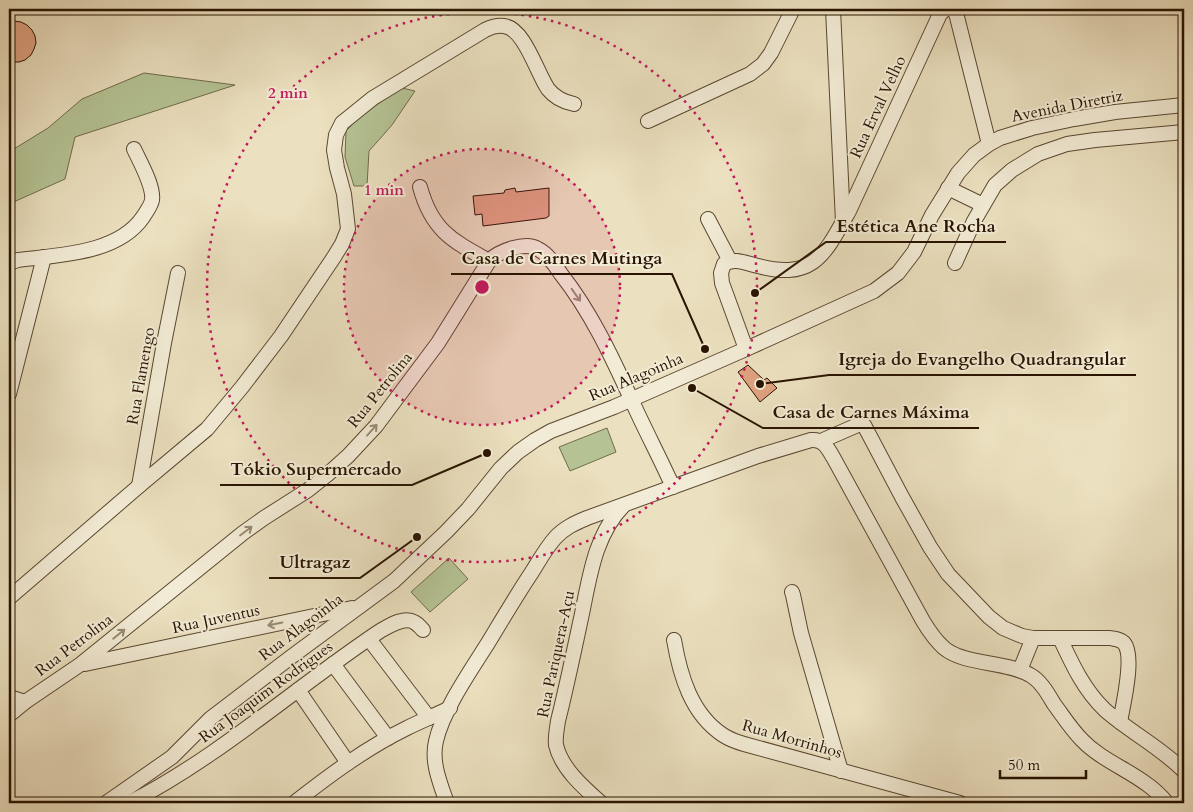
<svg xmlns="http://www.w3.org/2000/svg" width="1193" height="812" viewBox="0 0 1193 812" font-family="Cardo,serif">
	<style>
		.green { fill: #b5c394; stroke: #6f6c4a }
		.building { fill: #e0a281; stroke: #291401 }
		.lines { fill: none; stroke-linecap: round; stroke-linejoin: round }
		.minor-casing { stroke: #5a4730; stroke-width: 16 }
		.minor { stroke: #f2ebd5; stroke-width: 14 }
		.oneway { stroke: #988a76 }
		.ring { fill: none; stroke: #c2185b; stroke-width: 2.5; stroke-dasharray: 2.5 5 }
		.labels { text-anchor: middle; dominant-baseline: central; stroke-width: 4; stroke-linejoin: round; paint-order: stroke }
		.street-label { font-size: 16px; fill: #291401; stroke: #f2ebd5 }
		.centre { fill: #c2185b; stroke: #f2ebd5; stroke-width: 2.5 }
		.ring-label { font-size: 15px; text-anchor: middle; font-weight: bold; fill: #c2185b; stroke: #f2ebd5; stroke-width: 4; stroke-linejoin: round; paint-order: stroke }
		.leader { fill: none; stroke: #291401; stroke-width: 2 }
		.callout-dot { fill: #291401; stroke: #f2ebd5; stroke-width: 2 }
		.callout-label { font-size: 18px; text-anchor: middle; font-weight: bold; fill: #291401; stroke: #f2ebd5; stroke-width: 4; stroke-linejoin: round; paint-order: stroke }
	</style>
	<rect width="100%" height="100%" fill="#ebe0bf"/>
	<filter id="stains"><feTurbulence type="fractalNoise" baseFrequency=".004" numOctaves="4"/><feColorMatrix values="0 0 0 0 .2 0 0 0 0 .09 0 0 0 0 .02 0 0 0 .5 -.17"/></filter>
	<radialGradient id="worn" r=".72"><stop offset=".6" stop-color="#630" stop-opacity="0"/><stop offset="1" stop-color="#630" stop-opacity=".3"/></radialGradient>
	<!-- green -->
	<g class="green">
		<path d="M144 73 235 85 75 137 65 179 9 204V152L48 128 82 99Z"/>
		<path d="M402 88 415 91 392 125 369 151 367 186H354L345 157 346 131 361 115Z"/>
		<path d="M607 428 616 452 570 471 559 447Z"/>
		<path d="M449 558 468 579 430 612 411 592Z"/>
	</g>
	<!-- building -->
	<g class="building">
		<path d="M14 21 21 22 27 25 32 30 35 36 36 43 34 49 31 55 25 60 19 62H9V22Z"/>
		<path d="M515 188 516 192 549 188V216L546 218 483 226 482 214 475 215 473 196 504 193 505 190Z"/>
		<path d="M748 365 764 380 767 378 777 388 760 402 738 372Z"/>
	</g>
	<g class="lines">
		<!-- minor casing -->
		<g class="minor-casing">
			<g id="minor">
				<path d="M833 9 843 222"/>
				<path d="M952 9 956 13 989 144"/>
				<path d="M648 121 750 74 763 64 771 53 793 9"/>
				<path d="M420 187C432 231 453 241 489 261"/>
				<path d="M948 188 983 205"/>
				<path d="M708 219 730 261"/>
				<path d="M9 263 18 260C58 255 118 254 143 217 146 212 151 206 152 200 154 186 140 162 134 149"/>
				<path d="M955 263 974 221 995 185 1012 170 1038 154 1067 144 1095 140 1184 132"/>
				<path d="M746 349 722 283 721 273 724 264C734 258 743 262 754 265 812 281 823 258 849 211L940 14 945 9H948"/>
				<path d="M9 394 44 257"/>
				<path d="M821 441 860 424 864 425 902 497 930 547 948 574 989 617 1003 628 1022 636 1033 638"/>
				<path d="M139 486 164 343 178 273"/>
				<path d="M792 592 793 595 801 633 841 771"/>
				<path d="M9 598 139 486 207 429 242 387 281 336 334 257 342 244 348 229 344 194 337 168 334 150 336 135 342 123 373 98 485 30C491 27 497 25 504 26 524 28 537 73 548 89 555 98 564 102 574 104"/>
				<path d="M1060 638C1072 664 1084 690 1105 710 1130 732 1160 747 1184 771"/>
				<path d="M369 639 429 718"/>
				<path d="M674 640C680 675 691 714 723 735 729 739 737 742 744 744L960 803"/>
				<path d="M85 664 352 608"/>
				<path d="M333 664 388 738"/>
				<path d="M1020 670 1033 638H1110C1115 639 1120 639 1124 643 1135 656 1123 705 1120 722"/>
				<path d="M298 690 348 763"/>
				<path d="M9 697 25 702"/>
				<path d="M9 715 25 702 81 664 243 533 264 518 308 490 328 474 348 456 376 426 438 343 489 261C499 251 525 241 538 249 548 254 555 265 561 274 591 312 612 357 632 401 645 430 660 458 673 487"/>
				<path d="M106 803 172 757 211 718 291 657 394 581 446 532 468 509 501 468 518 452 535 440 551 431 614 407 746 349 874 291 898 273 914 252 932 215 958 173 974 155 989 144 1000 138 1032 128 1074 119 1115 112 1184 105"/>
				<path d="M129 803C219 757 296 687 380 631 389 626 404 616 414 622 418 624 420 627 423 630"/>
				<path d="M294 803C330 775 366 748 407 728 421 721 436 715 450 708"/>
				<path d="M447 803C440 783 431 762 436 741 443 710 471 670 488 643 502 620 516 596 532 572 539 561 546 548 555 538 564 528 575 523 587 518L758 456 811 440C823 439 827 447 833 457L923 621C929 631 935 640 944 648 964 665 1006 661 1030 675 1041 681 1048 694 1054 704 1063 716 1071 729 1082 740 1100 759 1127 769 1148 785 1155 790 1161 796 1167 803"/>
				<path d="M601 803C584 788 561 768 556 745 555 738 557 728 558 721 566 689 573 656 580 623 589 583 593 536 624 505"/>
			</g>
		</g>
		<!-- minor -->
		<use href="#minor" class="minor"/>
	</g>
	<!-- one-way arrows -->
	<defs><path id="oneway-shaft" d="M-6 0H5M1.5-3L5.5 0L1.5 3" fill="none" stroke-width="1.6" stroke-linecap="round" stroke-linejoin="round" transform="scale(1.25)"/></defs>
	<g class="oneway">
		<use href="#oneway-shaft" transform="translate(576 295) rotate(55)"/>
		<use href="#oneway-shaft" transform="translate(372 430) rotate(-48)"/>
		<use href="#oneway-shaft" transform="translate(246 531) rotate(-37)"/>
		<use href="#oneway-shaft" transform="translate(275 624) rotate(168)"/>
		<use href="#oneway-shaft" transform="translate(119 634) rotate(-39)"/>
	</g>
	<!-- distance rings -->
	<circle cx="482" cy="287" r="138" fill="#c2185b" fill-opacity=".12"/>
	<g class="ring">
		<circle cx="482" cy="287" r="138"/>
		<circle cx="482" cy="287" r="275"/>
	</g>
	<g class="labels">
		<!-- street labels -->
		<g class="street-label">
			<text transform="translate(1067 106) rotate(-11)">Avenida Diretriz</text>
			<text transform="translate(878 107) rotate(-65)">Rua Erval Velho</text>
			<text transform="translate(141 376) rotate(-80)">Rua Flamengo</text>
			<text transform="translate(636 377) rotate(-23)">Rua Alagoinha</text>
			<text transform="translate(380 390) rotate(-51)">Rua Petrolina</text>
			<text transform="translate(216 619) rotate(-12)">Rua Juventus</text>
			<text transform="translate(301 627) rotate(-37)">Rua Alagoinha</text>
			<text transform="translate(74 645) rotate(-37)">Rua Petrolina</text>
			<text transform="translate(556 654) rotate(-78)">Rua Pariquera-Açu</text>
			<text transform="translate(266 692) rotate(-36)">Rua Joaquim Rodrigues</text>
			<text transform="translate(792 739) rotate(16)">Rua Morrinhos</text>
		</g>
	</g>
	<circle cx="482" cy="287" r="8" class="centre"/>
	<g class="ring-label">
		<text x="288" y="98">2 min</text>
		<text x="384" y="195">1 min</text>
	</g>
	<!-- callouts -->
	<path class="leader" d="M755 293L826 242H1006M705 349L672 274H451M760 384L829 375H1136M692 388L763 428H979M487 453L412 485H220M417 537L360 578H269"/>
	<g class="callout-dot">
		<circle cx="755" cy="293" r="5"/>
		<circle cx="705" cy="349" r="5"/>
		<circle cx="760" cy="384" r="5"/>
		<circle cx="692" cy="388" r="5"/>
		<circle cx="487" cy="453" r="5"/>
		<circle cx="417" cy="537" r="5"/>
	</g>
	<g class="callout-label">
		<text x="916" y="232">Estética Ane Rocha</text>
		<text x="562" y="264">Casa de Carnes Mutinga</text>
		<text x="982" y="365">Igreja do Evangelho Quadrangular</text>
		<text x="871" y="418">Casa de Carnes Máxima</text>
		<text x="316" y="475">Tókio Supermercado</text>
		<text x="315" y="568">Ultragaz</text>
	</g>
	<!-- margin -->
	<rect width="1193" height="812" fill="none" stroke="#ebe0bf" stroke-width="30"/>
	<rect x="10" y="10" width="1173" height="792" fill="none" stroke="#291401" stroke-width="2.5"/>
	<rect x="15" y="15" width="1163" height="782" fill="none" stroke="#291401"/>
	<!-- scale -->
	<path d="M1000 770v8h86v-8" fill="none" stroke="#291401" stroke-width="2.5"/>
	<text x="1008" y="770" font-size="15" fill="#291401" stroke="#f2ebd5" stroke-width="4" paint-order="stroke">50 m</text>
	<rect width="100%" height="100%" filter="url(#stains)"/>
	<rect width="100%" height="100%" fill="url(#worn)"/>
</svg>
